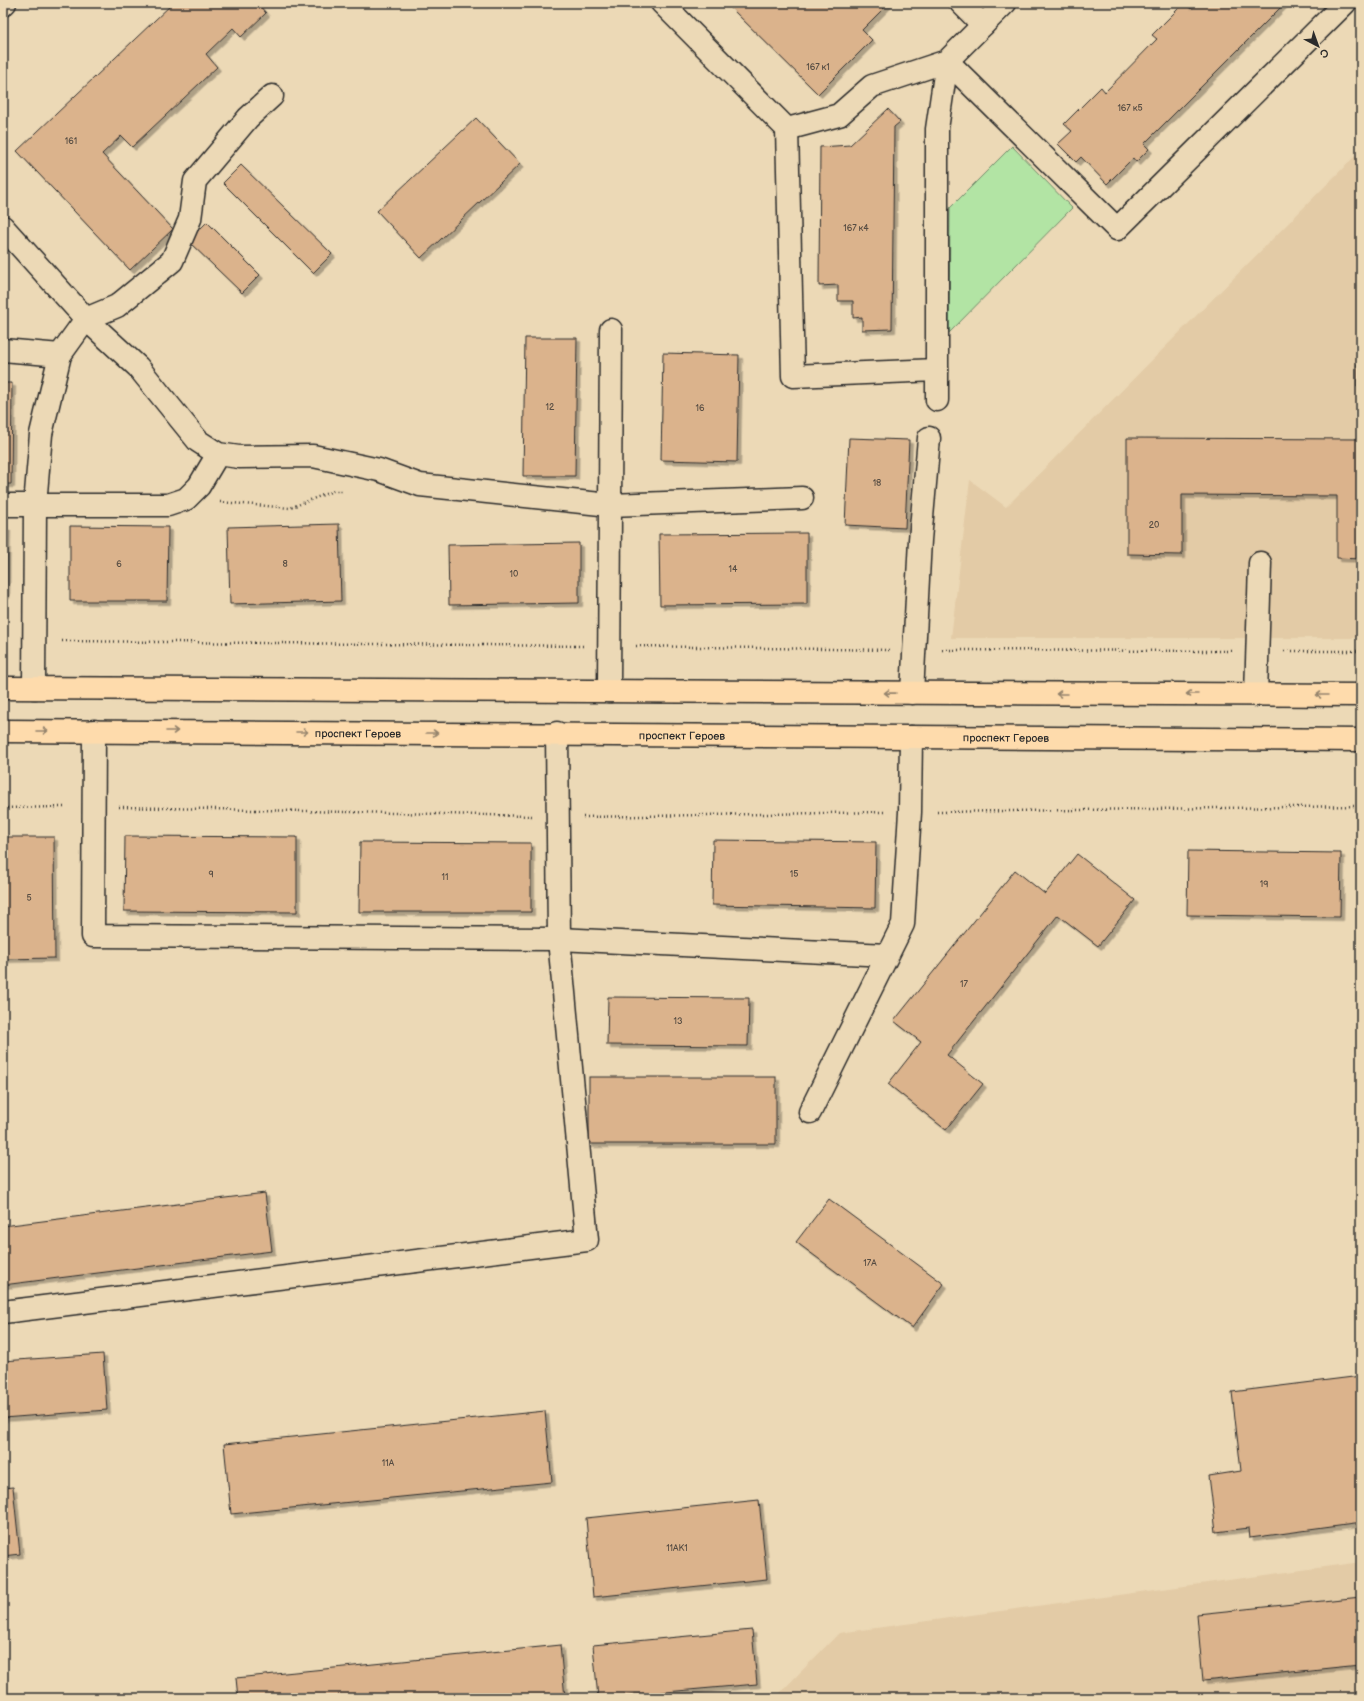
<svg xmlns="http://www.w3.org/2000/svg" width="1364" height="1701" viewBox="0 0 1364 1701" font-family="'Balsamiq Sans',sans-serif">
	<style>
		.built { fill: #e3cba6 }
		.green { fill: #b2e4a4; stroke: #6e8868 }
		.building { fill: #dbb38c; stroke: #2b2b2b; filter: url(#shadow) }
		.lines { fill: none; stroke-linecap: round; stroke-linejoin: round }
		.minor-casing { stroke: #2b2b2b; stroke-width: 25 }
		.major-casing { stroke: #2b2b2b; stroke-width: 25 }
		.path { stroke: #2b2b2b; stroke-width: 2.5; stroke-dasharray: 1 3; stroke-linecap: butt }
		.minor { stroke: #ecd9b6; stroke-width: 22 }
		.major { stroke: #fedbac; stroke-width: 22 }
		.oneway { stroke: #94836c }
		.labels { text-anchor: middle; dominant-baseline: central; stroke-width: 4; stroke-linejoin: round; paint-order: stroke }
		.number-label { font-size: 9px; fill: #574d43 }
		.street-label { font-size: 11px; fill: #2b2b2b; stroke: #ecd9b6 }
	</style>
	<defs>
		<filter id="shadow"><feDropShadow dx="3.5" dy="3.5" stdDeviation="0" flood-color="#0004"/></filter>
	</defs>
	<rect width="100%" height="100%" fill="#ecd9b6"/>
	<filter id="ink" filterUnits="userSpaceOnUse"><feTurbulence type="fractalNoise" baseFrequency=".025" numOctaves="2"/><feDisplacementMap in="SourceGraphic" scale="8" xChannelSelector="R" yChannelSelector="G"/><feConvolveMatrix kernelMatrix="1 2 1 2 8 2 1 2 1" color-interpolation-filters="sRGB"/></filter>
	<g filter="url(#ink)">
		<!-- built -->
		<g class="built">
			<path d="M1361 150V638H951L970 480 1006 507Z"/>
			<path d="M1361 1562V1698H775L839 1633Z"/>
		</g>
		<!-- green -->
		<path class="green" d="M1012 146 1072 208 949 333 950 208Z"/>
		<!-- building -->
		<g class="building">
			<path d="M173 3H257L266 13 241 37 233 28 206 54 217 67 132 147 121 136 102 154 173 229 130 270 17 151Z"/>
			<path d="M726 3H889L862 30 872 40 818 94Z"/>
			<path d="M1184 3 1191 9 1198 3H1285L1144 144 1149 149 1136 162 1133 158 1107 184 1081 157 1076 162 1058 144 1072 131 1064 124 1101 87 1105 92 1157 39 1152 35Z"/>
			<path d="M888 109 900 122 894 127 892 329 862 330V317L853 318V301H838V285L819 286 820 147 850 145Z"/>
			<path d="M476 118 520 164 421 258 377 211Z"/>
			<path d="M241 165 332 254 313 273 223 183Z"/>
			<path d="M207 222 260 275 242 293 188 241Z"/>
			<path d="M525 338H577L575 476H523Z"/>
			<path d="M663 353 739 355 737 462 661 460Z"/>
			<rect x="1357" y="364" width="4" height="22"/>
			<path d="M3 383H12L11 484H3Z"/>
			<path d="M849 438 909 440 905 528 845 525Z"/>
			<path d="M1127 438 1361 439V559L1337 558V496L1182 495V555L1127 554Z"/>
			<path d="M339 524 341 601 230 604 228 527Z"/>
			<path d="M70 526 168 527 167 601H70Z"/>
			<path d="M3 527H7L6 595H3Z"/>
			<path d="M807 533V604L660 605 659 534Z"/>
			<path d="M579 543V603L449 605 448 545Z"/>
			<path d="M125 836 297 837V912L124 911Z"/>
			<path d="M3 837H54L55 958 3 959Z"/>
			<path d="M713 840 876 842 875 908 712 905Z"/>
			<path d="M360 842 531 843V912H359Z"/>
			<path d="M1188 851 1341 853 1340 917 1187 915Z"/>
			<path d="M1077 854 1135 900 1098 946 1058 915 947 1055 983 1084 946 1130 888 1084 921 1042 894 1021 1015 870 1045 894Z"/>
			<path d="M608 997 749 998 748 1046 607 1045Z"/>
			<rect x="589" y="1077" width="187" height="67"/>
			<path d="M265 1193 272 1251 3 1285V1226Z"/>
			<path d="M829 1199 944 1284 912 1328 796 1242Z"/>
			<path d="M103 1354 107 1410 3 1418V1361Z"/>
			<path d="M1361 1376V1523L1250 1538 1249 1528 1216 1532 1209 1476 1241 1471 1232 1392Z"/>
			<path d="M545 1411 552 1482 231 1514 224 1444Z"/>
			<path d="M13 1487 20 1554 3 1556V1488Z"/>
			<path d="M759 1500 767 1579 593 1597 586 1518Z"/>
			<path d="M1361 1597V1665L1203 1681 1197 1614Z"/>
			<path d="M752 1630 757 1684 598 1698 593 1645Z"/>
			<path d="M560 1645 565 1698H238L236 1678Z"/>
		</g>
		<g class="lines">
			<!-- minor casing -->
			<g class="minor-casing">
				<g id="minor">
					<path d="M662 3 787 129 793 376 937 370"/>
					<path d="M961 3 983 25"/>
					<path d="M3 5 5 3"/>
					<path d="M787 129 839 115 872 86 947 61 1005 3"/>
					<path d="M3 227 86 319 138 367 198 441 218 454 239 457 313 456 379 470 420 485 610 505 802 498"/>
					<path d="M3 350 60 355"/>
					<path d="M937 400V129L947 61 1117 229 1345 3"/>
					<path d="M3 505H168L186 499 199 486 218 454"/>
					<path d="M34 688 35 505 41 434 60 355 86 319 117 306 172 261 190 219 195 181 248 118 272 96"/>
					<path d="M609 691 611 330"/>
					<path d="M912 693 920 540 929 438"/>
					<path d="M1256 695 1260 563"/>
					<path d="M94 731 93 936 559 939 887 955"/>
					<path d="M810 1112 903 924 910 812 911 737"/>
					<path d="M3 1312 587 1240 559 939 557 733"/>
				</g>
			</g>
			<!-- major casing -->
			<g class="major-casing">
				<g id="major">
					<path d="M3 688 1361 695"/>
					<path id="s1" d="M3 731 1361 740"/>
				</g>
			</g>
			<!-- path -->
			<g class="path">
				<path d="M220 502 290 508 333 491H344"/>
				<path d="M3 641H9"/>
				<path d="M62 641 583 646"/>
				<path d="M636 646 889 650"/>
				<path d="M942 650 1231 651"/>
				<path d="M1284 651H1361"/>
				<path d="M119 807 532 816"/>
				<path d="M3 808 66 807"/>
				<path d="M937 812 1361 806"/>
				<path d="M583 817 884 812"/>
			</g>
			<!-- minor -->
			<use href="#minor" class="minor"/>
			<!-- major -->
			<use href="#major" class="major"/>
		</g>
		<!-- one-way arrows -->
		<defs><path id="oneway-shaft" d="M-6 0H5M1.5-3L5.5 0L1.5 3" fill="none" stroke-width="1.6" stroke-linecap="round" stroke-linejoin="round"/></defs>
		<g class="oneway">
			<use href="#oneway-shaft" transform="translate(890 693) rotate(-179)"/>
			<use href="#oneway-shaft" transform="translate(1062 694) rotate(-180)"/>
			<use href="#oneway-shaft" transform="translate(1192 694) rotate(-180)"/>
			<use href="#oneway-shaft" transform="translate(1322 695) rotate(-180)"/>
			<use href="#oneway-shaft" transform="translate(42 731)"/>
			<use href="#oneway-shaft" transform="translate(172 731)"/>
			<use href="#oneway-shaft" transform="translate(302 732)"/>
			<use href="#oneway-shaft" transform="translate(432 733)"/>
		</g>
	</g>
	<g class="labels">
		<!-- number labels -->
		<g class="number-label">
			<text x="818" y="67">167 к1</text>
			<text x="1130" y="108">167 к5</text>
			<text x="71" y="141">161</text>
			<text x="856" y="228">167 к4</text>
			<text x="550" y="407">12</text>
			<text x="700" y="408">16</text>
			<text x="877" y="483">18</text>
			<text x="1154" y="525">20</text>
			<text x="119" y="564">6</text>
			<text x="285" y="564">8</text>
			<text x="733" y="569">14</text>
			<text x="514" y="574">10</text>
			<text x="211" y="874">9</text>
			<text x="794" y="874">15</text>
			<text x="445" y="877">11</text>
			<text x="1264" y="884">19</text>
			<text x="29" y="898">5</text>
			<text x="964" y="984">17</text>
			<text x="678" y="1021">13</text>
			<text x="870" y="1263">17А</text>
			<text x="388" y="1463">11А</text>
			<text x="677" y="1548">11АК1</text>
		</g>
		<!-- street labels -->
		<g class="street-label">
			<text stroke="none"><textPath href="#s1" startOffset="355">проспект Героев</textPath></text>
			<text stroke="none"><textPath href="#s1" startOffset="679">проспект Героев</textPath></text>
			<text stroke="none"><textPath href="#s1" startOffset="1003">проспект Героев</textPath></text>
		</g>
	</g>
	<!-- margin -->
	<rect width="1364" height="1701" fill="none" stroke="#ecd9b6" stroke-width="16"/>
	<rect x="8" y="8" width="1348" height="1685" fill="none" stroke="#2b2b2b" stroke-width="1.5" filter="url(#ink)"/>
	<!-- north arrow -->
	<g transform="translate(1318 46) rotate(139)" stroke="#ecd9b6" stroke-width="3" paint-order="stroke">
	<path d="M0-3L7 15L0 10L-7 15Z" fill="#2b2b2b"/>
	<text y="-6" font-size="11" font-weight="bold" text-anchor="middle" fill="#2b2b2b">С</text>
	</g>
</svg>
